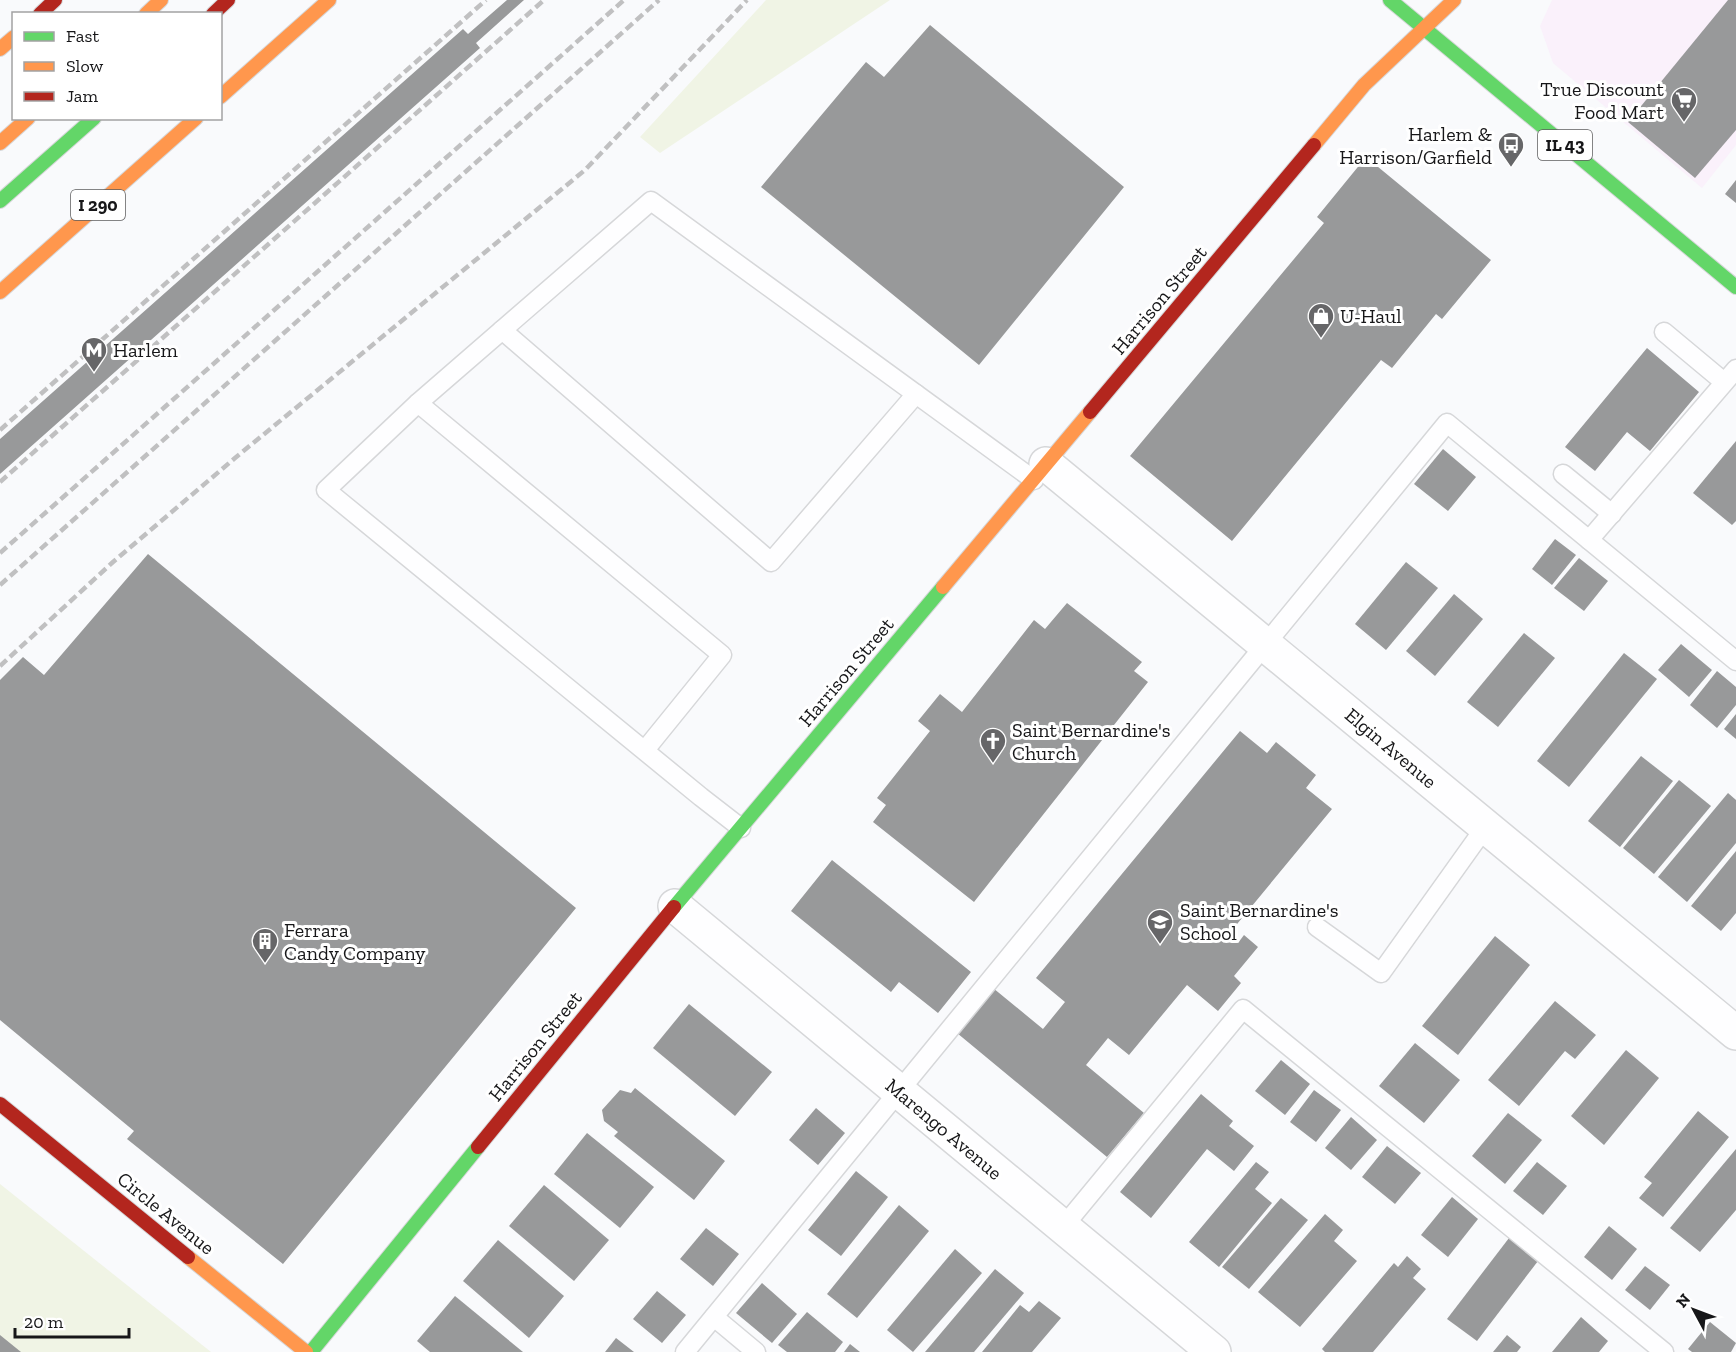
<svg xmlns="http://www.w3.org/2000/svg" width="1736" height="1352" viewBox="0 0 1736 1352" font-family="'Zilla Slab',serif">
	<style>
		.commercial { fill: #faf1fb }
		.green { fill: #f0f4e5 }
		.building { fill: #98999a }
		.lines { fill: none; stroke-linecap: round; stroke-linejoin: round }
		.lane-casing { stroke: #d6d7d9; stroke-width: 21 }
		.street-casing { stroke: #d6d7d9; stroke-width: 36 }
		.fast-casing { stroke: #d6d7d9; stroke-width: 16 }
		.slow-casing { stroke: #d6d7d9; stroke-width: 16 }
		.jam-casing { stroke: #d6d7d9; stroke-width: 16 }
		.lane { stroke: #fefeff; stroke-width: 18 }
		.street { stroke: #fefeff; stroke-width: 33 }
		.fast { stroke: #63d668; stroke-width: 14 }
		.slow { stroke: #ff974d; stroke-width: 14 }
		.jam { stroke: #b3261e; stroke-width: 14 }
		.rail { stroke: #c0c0c1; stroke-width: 4.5; stroke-dasharray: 9 4.5; stroke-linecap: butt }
		.labels { text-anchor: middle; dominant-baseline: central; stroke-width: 6; stroke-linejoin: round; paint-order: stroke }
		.shield { fill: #fff; stroke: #5d5d5e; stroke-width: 1.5 }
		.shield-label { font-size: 18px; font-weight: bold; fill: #171719 }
		.poi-label { font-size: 20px; fill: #171719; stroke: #fff; text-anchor: start }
		.street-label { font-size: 20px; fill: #171719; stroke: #fff }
	</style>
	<rect width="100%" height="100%" fill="#f9fafc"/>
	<!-- commercial -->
	<path class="commercial" d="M1552 0H1736V145L1702 188 1553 63 1540 26Z"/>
	<!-- green -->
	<g class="green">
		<path d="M766 0H890L660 153 640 137Z"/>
		<path d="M0 1184 211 1352H0Z"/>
	</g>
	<!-- building -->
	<g class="building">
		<path d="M507 0H524L476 43 480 48 0 474V439L463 29 468 34Z"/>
		<path d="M1728 0H1736V130L1695 178 1628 122Z"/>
		<path d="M930 25 1124 187 979 365 761 187 866 62 884 77Z"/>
		<path d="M1366 157 1491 260 1442 319 1436 314 1392 368 1381 360 1232 541 1130 456 1324 223 1317 217Z"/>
		<path d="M1736 180V203L1725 194Z"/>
		<path d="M1647 348 1699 392 1650 451 1627 432 1595 471 1565 447Z"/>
		<path d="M1736 441V521L1732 525 1693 493Z"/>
		<path d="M1443 449 1476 477 1448 511 1414 484Z"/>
		<path d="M1555 539 1576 555 1552 585 1532 569Z"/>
		<path d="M148 554 576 908 283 1264 127 1139 134 1131 0 1020V680L23 657 44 675Z"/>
		<path d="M1579 558 1608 581 1584 611 1554 588Z"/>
		<path d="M1406 562 1438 588 1386 650 1355 624Z"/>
		<path d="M1454 594 1483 619 1435 676 1406 651Z"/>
		<path d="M1067 603 1142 662 1134 671 1148 682 974 902 873 822 886 805 877 798 930 731 918 721 940 694 962 712 1034 620 1045 629Z"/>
		<path d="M1524 633 1555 658 1498 727 1467 702Z"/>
		<path d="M1681 644 1712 670 1689 697 1658 670Z"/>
		<path d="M1624 653 1657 679 1569 787 1537 761Z"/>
		<path d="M1717 671 1736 687V705L1717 728 1690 705Z"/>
		<path d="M1736 714V739L1724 729Z"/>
		<path d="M1240 731 1267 753 1276 742 1316 775 1306 788 1332 809 1228 935 1238 943 1244 935 1258 947 1234 976 1241 983 1218 1011 1187 985 1129 1055 1108 1038 1086 1065 1144 1113 1107 1157 957 1033 993 988 1043 1029 1065 1002 1036 978Z"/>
		<path d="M1641 756 1673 781 1620 847 1588 821Z"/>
		<path d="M1679 780 1711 806 1654 874 1623 848Z"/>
		<path d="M1728 793 1736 800V843L1687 902 1658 877Z"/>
		<path d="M1736 851V913L1721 931 1691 906Z"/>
		<path d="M832 860 971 972 938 1013 899 982 891 992 791 911Z"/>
		<path d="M1495 936 1530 965 1458 1055 1422 1026Z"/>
		<path d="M1555 1001 1596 1035 1575 1059 1565 1051 1519 1106 1488 1080Z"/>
		<path d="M689 1004 772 1072 735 1116 653 1048Z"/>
		<path d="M1415 1043 1460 1080 1424 1123 1379 1086Z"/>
		<path d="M1626 1050 1659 1078 1604 1145 1571 1116Z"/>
		<path d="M1281 1060 1310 1084 1285 1115 1255 1091Z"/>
		<path d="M635 1088 725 1161 694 1200 614 1136 618 1132 604 1121 602 1110 620 1090 631 1093Z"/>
		<path d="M1314 1090 1341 1110 1316 1142 1290 1122Z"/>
		<path d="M1201 1094 1233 1121 1229 1126 1254 1146 1234 1171 1207 1149 1151 1218 1120 1192Z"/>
		<path d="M816 1108 845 1133 818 1165 789 1140Z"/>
		<path d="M1698 1111 1729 1137 1663 1217 1639 1198 1652 1183 1644 1177Z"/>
		<path d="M1508 1113 1542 1140 1505 1184 1472 1156Z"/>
		<path d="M1351 1117 1377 1140 1351 1170 1325 1148Z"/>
		<path d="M587 1133 654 1187 620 1228 554 1174Z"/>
		<path d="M1387 1146 1421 1173 1395 1204 1362 1177Z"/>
		<path d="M1736 1149V1210L1700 1252 1670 1228Z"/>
		<path d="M1256 1162 1269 1172 1255 1189 1272 1203 1219 1267 1189 1242Z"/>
		<path d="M1537 1162 1567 1186 1543 1215 1513 1191Z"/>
		<path d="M856 1171 888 1197 841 1256 808 1230Z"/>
		<path d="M544 1185 609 1240 574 1281 509 1226Z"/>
		<path d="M1452 1197 1478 1219 1448 1257 1421 1235Z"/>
		<path d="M1281 1198 1308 1220 1249 1289 1222 1267Z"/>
		<path d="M899 1205 929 1231 857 1318 827 1294Z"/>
		<path d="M1325 1214 1343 1230 1334 1241 1357 1261 1300 1327 1258 1292Z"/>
		<path d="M1609 1226 1637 1249 1612 1280 1584 1257Z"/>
		<path d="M706 1228 739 1254 713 1286 680 1259Z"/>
		<path d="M1509 1238 1538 1261 1477 1341 1447 1319Z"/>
		<path d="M498 1240 564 1296 529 1338 463 1281Z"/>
		<path d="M955 1249 982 1273 913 1352 887 1330Z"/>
		<path d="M1407 1256 1421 1269 1413 1278 1426 1289 1373 1352H1325L1322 1349 1394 1263 1398 1267Z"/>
		<path d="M1645 1266 1670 1285 1650 1310 1625 1290Z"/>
		<path d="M995 1269 1024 1293 974 1352H925Z"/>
		<path d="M762 1283 797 1314 772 1343 736 1313Z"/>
		<path d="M657 1291 686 1315 662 1343 633 1319Z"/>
		<path d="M455 1296 523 1352H430L417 1341Z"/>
		<path d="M1039 1301 1061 1318 1032 1352H982L1020 1305 1029 1312Z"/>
		<path d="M807 1312 843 1342 835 1352H787L778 1345Z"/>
		<path d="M1581 1317 1608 1341 1599 1352H1552Z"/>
		<path d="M1710 1322 1736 1343 1731 1352H1692L1688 1349Z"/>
		<path d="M0 1335 21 1352H0Z"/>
		<path d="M1507 1335 1521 1347 1517 1352H1493Z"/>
		<path d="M616 1338 634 1352H605Z"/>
		<path d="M850 1344 860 1352H844Z"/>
	</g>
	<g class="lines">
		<!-- lane casing -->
		<g class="lane-casing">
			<g id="lane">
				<path d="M502 330 771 562 916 394"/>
				<path d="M1664 332 1724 382"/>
				<path d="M418 403 651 201 1034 480"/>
				<path d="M1563 474 1612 514"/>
				<path d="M1589 540 1736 369"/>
				<path d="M645 750 722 655 418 403 326 490 701 797 741 828"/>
				<path d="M1317 927 1381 973 1486 826"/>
				<path d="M1063 1227 1243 1009 1664 1352"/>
				<path d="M714 1317 756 1352"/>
				<path d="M685 1352 1447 423 1736 661"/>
			</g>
		</g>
		<!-- street casing -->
		<g class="street-casing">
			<g id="street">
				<path d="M1046 464 1736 1033"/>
				<path d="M675 906 1214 1352"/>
			</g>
		</g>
		<!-- fast casing -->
		<g class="fast-casing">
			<g id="fast">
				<path d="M1390 0 1736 287"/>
				<path d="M0 201 94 118"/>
				<path d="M674 907 943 587"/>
				<path d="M311 1352 478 1147"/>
			</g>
		</g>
		<!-- slow casing -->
		<g class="slow-casing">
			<g id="slow">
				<path d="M146 14 161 0"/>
				<path d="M0 49 14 37"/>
				<path d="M220 97 329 0"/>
				<path d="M0 143 28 118"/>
				<path d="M1314 145 1364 85 1454 0"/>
				<path d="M0 292 196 118"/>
				<path d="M943 587 1090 412"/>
				<path d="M188 1257 306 1352"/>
			</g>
		</g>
		<!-- jam casing -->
		<g class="jam-casing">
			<g id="jam">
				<path d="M40 14 55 0"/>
				<path d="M213 14 228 0"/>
				<path d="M1090 412 1314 145"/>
				<path d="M0 1104 188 1257"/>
				<path d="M478 1147 674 907"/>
			</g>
		</g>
		<!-- lane -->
		<use href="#lane" class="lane"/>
		<!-- street -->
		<use href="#street" class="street"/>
		<!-- fast -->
		<use href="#fast" class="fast"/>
		<!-- slow -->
		<use href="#slow" class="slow"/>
		<!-- jam -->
		<use href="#jam" class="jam"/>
		<!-- rail -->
		<g class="rail">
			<path d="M0 430 486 0"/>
			<path d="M0 482 544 0"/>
			<path d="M0 553 624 0"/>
			<path d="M0 585 659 0"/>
			<path d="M0 666 113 562 235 458 585 170 747 0"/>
		</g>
	</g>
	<!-- icons -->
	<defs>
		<g id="supermarket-pin" transform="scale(1.35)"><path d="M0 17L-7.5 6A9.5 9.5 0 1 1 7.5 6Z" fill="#666668" stroke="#fff"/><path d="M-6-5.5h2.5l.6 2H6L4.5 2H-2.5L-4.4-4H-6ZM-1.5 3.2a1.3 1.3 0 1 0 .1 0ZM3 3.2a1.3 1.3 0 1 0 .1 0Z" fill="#fff"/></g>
		<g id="bus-pin" transform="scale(1.35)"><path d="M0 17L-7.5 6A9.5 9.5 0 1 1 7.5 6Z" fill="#666668" stroke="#fff"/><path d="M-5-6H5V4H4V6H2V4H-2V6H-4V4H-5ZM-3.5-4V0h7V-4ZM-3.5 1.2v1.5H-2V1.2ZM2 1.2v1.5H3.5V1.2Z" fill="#fff"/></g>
		<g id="shop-pin" transform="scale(1.35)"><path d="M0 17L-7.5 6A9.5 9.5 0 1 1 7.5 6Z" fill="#666668" stroke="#fff"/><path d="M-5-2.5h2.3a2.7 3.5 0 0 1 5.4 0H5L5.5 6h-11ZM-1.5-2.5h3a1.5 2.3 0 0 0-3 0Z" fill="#fff"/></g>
		<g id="metro-pin" transform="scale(1.35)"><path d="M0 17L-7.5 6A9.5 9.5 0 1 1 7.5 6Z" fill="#666668" stroke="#fff"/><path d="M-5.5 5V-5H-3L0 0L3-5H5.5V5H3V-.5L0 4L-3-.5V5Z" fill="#fff"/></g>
		<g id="church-pin" transform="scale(1.35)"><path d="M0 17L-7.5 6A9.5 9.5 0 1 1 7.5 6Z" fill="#666668" stroke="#fff"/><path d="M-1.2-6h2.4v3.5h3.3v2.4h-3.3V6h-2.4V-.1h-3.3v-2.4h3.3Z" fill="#fff"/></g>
		<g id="school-pin" transform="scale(1.35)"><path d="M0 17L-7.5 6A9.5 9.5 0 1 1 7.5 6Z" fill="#666668" stroke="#fff"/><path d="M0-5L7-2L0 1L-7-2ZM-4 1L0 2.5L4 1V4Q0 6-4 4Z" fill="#fff"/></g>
		<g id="building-pin" transform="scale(1.35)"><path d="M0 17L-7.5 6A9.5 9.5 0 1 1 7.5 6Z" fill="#666668" stroke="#fff"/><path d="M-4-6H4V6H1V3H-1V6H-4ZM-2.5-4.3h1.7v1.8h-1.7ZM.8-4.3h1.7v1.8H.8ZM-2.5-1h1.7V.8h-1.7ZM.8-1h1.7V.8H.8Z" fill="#fff"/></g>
	</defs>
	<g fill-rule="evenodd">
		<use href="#supermarket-pin" x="1684" y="100"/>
		<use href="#bus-pin" x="1511" y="145"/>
		<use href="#shop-pin" x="1321" y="316"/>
		<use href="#metro-pin" x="94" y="350"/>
		<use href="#church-pin" x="993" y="741"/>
		<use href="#school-pin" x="1160" y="922"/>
		<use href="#building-pin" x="265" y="941"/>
	</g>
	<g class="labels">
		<!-- shield labels -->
		<g class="shield">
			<rect x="1538" y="130" width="54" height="30" rx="4.5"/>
			<rect x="71" y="190" width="54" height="30" rx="4.5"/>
		</g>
		<g class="shield-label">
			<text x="1565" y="145">IL 43</text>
			<text x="98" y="205">I 290</text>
		</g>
		<!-- poi labels -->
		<g class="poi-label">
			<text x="1664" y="89" text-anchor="end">True Discount<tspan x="1664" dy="23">Food Mart</tspan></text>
			<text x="1492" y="134" text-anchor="end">Harlem &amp;<tspan x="1492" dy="23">Harrison/Garfield</tspan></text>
			<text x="1340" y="316">U-Haul</text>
			<text x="113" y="350">Harlem</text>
			<text x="1012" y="730">Saint Bernardine's<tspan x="1012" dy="23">Church</tspan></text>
			<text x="1180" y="910">Saint Bernardine's<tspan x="1180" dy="23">School</tspan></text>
			<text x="284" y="930">Ferrara<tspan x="284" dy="23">Candy Company</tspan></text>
		</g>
		<!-- street labels -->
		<g class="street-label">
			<text transform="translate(1159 300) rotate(-50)">Harrison Street</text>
			<text transform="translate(846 672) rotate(-50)">Harrison Street</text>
			<text transform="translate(1391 748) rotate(40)">Elgin Avenue</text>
			<text transform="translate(535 1046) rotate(-51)">Harrison Street</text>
			<text transform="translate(944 1129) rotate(40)">Marengo Avenue</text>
			<text transform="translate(166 1213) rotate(39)">Circle Avenue</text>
		</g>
	</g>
	<!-- legend -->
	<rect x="12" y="12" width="210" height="108" fill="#ffffff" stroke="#a2a2a3" stroke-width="1.5"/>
	<rect x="24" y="32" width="30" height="9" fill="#63d668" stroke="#a2a2a3" stroke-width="1.5"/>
	<text x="66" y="42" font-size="18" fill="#171719">Fast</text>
	<rect x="24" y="62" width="30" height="9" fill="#ff974d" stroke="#a2a2a3" stroke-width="1.5"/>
	<text x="66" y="72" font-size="18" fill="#171719">Slow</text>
	<rect x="24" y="92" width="30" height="9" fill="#b3261e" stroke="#a2a2a3" stroke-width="1.5"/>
	<text x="66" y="102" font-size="18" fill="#171719">Jam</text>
	<!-- north arrow -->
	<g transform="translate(1694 1310) rotate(311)" stroke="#ffffff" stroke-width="4.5" paint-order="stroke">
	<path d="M0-4.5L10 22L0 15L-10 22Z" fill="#171719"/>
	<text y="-9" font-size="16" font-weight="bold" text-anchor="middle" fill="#171719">N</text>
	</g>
	<!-- scale -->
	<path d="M15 1328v9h114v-9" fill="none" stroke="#171719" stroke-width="3"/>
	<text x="24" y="1328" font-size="18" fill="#171719" stroke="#ffffff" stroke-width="4.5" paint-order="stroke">20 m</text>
</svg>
